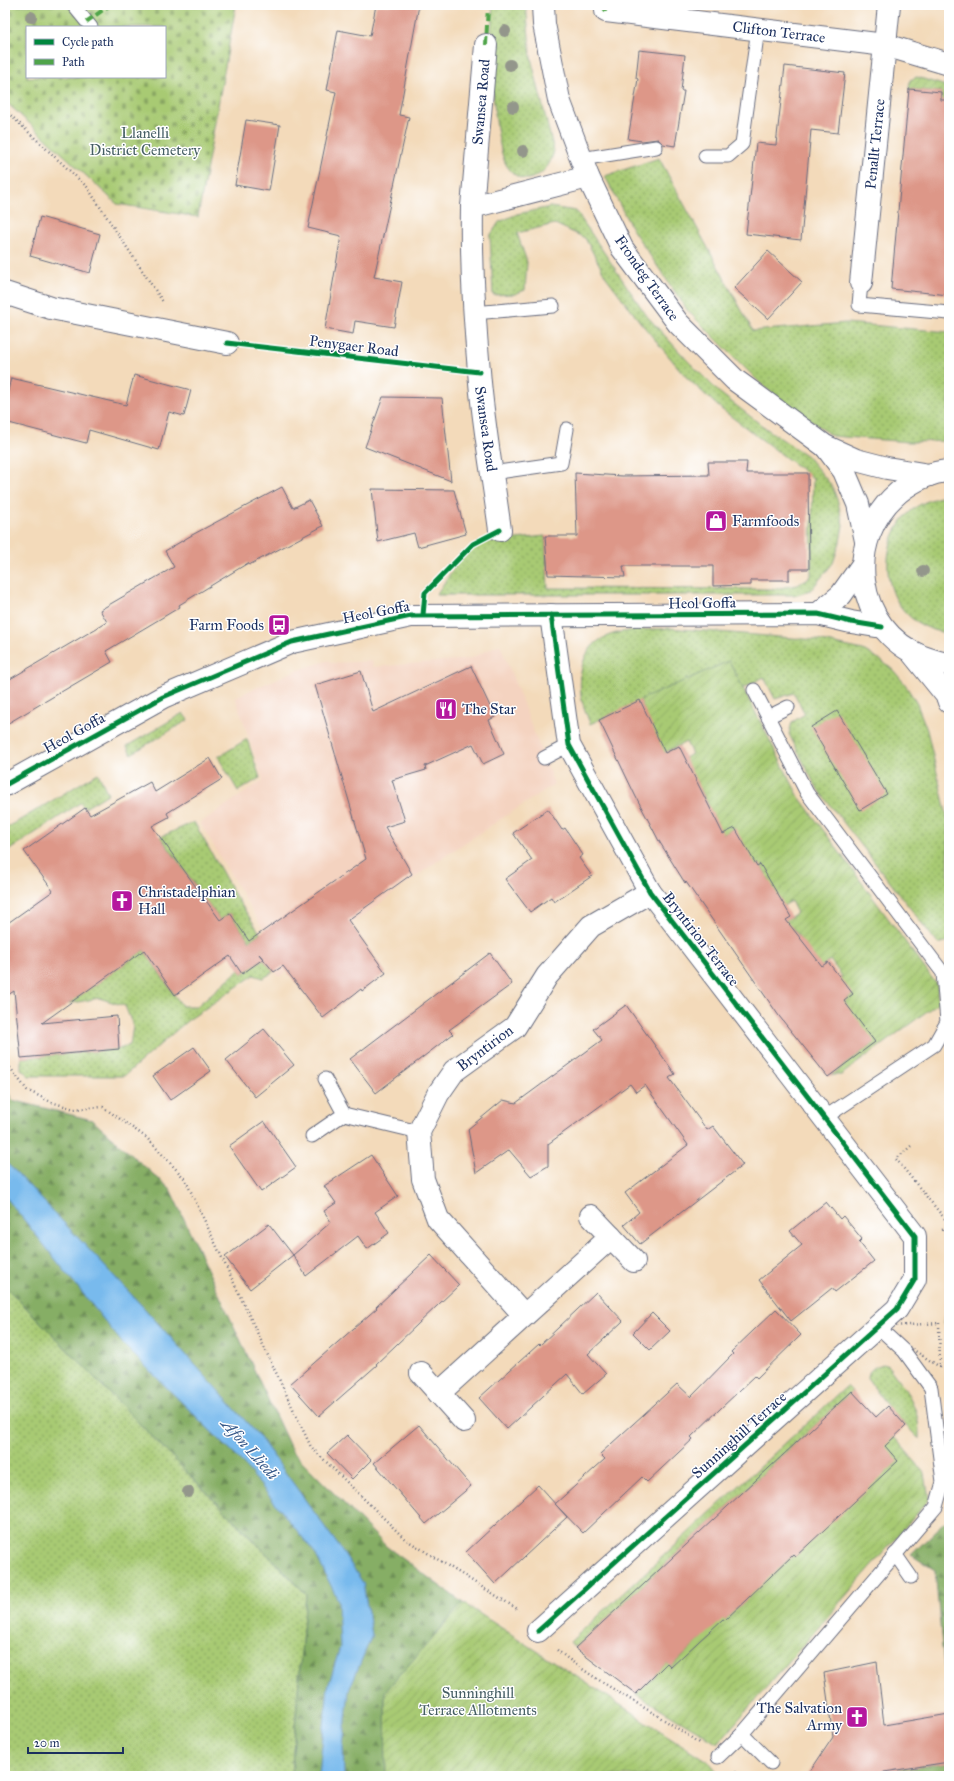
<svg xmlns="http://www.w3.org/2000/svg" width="954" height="1781" viewBox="0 0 954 1781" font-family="'IM FELL Great Primer',serif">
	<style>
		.built { fill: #f4d3c0 }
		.grass { fill: url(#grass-dots); stroke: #627c68 }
		.forest { fill: url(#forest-firs); stroke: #506e62 }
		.cemetery { fill: url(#cemetery-stones); stroke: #627c68; fill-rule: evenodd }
		.garden { fill: url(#garden-furrows); stroke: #627c68 }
		.water { fill: #78baed; stroke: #4a74a6 }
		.building { fill: #dd9788 }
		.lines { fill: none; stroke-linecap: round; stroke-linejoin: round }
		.lane-casing { stroke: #676b7e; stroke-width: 15 }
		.street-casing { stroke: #676b7e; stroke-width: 24 }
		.secondary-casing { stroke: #676b7e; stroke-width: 24 }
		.primary-casing { stroke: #676b7e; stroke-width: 24 }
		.path { stroke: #676b7e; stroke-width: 2.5; stroke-dasharray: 1 3; stroke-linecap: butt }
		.lane { stroke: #fff; stroke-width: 13 }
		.street { stroke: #fff; stroke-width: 22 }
		.secondary { stroke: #fff; stroke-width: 22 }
		.primary { stroke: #fff; stroke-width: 22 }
		.quiet { stroke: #4fa44a; stroke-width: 4; stroke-dasharray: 8 4; stroke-linecap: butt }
		.cycleway-casing { stroke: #fff; stroke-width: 8 }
		.cycleway { stroke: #00873e; stroke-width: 5 }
		.tree { fill: #93968b }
		.labels { text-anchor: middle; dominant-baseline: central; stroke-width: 3; stroke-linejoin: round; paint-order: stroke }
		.street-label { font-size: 15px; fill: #1b2f5e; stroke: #fff }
		.park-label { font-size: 15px; fill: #455e64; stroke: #fff }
		.poi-label { font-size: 15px; fill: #1b2f5e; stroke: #fff; text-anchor: start }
		.water-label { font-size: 16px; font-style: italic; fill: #375989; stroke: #fff }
	</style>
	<defs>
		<pattern id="grass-dots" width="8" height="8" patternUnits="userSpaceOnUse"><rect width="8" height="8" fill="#a8ca73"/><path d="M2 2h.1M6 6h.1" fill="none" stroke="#88a462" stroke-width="1.8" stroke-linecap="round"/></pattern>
		<pattern id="forest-firs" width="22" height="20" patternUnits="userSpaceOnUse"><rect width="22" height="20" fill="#86ae65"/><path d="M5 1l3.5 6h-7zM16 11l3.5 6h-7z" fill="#6d8e56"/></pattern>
		<pattern id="cemetery-stones" width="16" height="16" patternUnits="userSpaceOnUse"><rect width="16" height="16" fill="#a8ca73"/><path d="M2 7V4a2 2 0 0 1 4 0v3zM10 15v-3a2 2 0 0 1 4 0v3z" fill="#88a462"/></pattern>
		<pattern id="garden-furrows" width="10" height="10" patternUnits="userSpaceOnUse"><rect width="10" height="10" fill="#a8ca73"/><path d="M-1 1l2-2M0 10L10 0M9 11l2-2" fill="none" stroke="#88a462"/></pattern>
	</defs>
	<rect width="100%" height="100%" fill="#fff"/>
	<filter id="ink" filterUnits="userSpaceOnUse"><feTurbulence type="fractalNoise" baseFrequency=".025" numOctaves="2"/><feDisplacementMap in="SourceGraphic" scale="8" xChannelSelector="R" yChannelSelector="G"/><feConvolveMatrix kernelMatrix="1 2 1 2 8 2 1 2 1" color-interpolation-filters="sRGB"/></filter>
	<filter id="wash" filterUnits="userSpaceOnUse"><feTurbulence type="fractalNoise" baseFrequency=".012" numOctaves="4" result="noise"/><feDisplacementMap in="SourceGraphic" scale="16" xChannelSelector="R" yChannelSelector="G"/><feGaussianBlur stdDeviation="0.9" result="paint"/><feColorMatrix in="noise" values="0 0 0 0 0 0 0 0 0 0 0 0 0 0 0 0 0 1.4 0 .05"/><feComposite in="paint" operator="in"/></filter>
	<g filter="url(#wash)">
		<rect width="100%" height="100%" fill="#f3daba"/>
		<!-- built -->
		<path class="built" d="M500 644 554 784 439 860 279 977 258 947 269 939 200 823 263 780 235 697 290 673 329 660 331 663 372 661 373 667 469 659Z"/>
		<!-- grass -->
		<g class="grass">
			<path d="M493 5H526L531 58 554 151C551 163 545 173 532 178 522 182 512 174 507 166 496 151 490 66 491 45 491 32 492 18 493 5Z"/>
			<path d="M659 158 753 331 846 323 949 332V441L909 442 832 436 764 387 688 311 632 229 605 176Z"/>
			<path d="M550 207 576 211 647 316 687 360 720 393 764 427 807 456 832 486 838 502 843 525 840 542 833 563 815 585 811 590 797 595H436L458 562 478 543 545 536 548 588 773 589 798 585 811 576 813 478 721 409 687 378 640 322 606 277 585 238 555 224 517 233 527 262 525 290 515 294 493 295 490 236 499 222 517 214Z"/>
			<path d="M949 495V634C935 631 922 627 910 617 879 590 881 536 912 510 923 501 936 498 949 495Z"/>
			<path d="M669 628 817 640 863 650 879 659 893 670 905 684 917 704 927 730 948 820 949 941 938 944 816 787 789 734 792 722 805 714 794 693 775 699 764 677 743 688 729 661 590 724C587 715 582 704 581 695 578 666 585 640 617 633 634 629 652 630 669 628Z"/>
			<path d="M183 713 188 720 131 754 127 746Z"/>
			<path d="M247 739 260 778 238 791 218 757Z"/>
			<path d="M98 773 108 794 85 808 80 803 5 853V829Z"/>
			<path d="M194 822 236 897 260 933 249 941 230 913 220 920 162 839 140 846Z"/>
			<path d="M144 950 182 1006H197L239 970 242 974 263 959 274 972 263 978 254 975 187 1021 124 1076H29L21 1069V1058L119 1049 130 1045 133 1026 125 1006 99 998 68 1004Z"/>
			<path d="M5 1286 306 1594 291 1776H5Z"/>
			<path d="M949 1294V1326L944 1324Z"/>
			<path d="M883 1364 888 1366C907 1392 920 1405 919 1439L888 1407 868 1379C868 1369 874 1367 883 1364Z"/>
			<path d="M847 1386 852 1391 575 1648 570 1642Z"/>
		</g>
		<!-- forest -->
		<g class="forest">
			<path d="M5 1086 12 1100 92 1120 170 1189 292 1451 387 1547 463 1603 385 1692 386 1776H291L306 1594 5 1286Z"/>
			<path d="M949 1518V1721L935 1570 911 1555Z"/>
			<path d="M949 1762V1776H881L884 1772Z"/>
		</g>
		<!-- cemetery -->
		<path class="cemetery" d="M5 5H236L198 217 117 204 5 101ZM27 27H165V77H27Z"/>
		<!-- garden -->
		<g class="garden">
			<path d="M917 77 949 87V100H941V92L909 89 910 80Z"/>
			<path d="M729 661 799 797 937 985 938 1003 841 1075H831L875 1042 821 1019 853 994 808 1001 842 976 830 960 796 985 800 938 792 927 768 945 761 935 797 913 791 901 754 925 733 898 769 879 760 864 728 882 735 828 695 849 679 821 709 806 701 790 652 774 692 754 686 742 662 754 640 700Z"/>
			<path d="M867 1426 894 1437 925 1473 929 1500 718 1743 636 1694 656 1675 634 1648 644 1639 671 1667 707 1633 692 1586 725 1620 749 1597 744 1538 897 1461Z"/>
			<path d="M463 1603 710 1763 721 1776H386L385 1692Z"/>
		</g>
		<!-- water -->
		<path class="water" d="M5 1162 16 1172 144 1308 258 1435 343 1552 363 1583 372 1635 349 1690 343 1746 344 1776H319L328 1687 340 1647 338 1600 315 1553 243 1463 124 1345 5 1196Z"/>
		<g id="blocks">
			<!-- building -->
			<g class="building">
				<path d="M376 5H419L399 115 409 117 374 277 402 282 394 327 355 321 353 334 325 329 341 236 308 228 336 92 327 90 338 30 370 36Z"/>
				<path d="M639 50 685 55 681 91H684L675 146 663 144 658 139 642 141 628 139 638 79 636 78Z"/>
				<path d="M785 66 845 73 838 133 811 130 801 240 746 234 756 143 776 145Z"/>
				<path d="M909 89 941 92V100H949V295L891 289Z"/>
				<path d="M246 120 280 125 269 191 235 185Z"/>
				<path d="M40 217 100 234 90 273 30 256Z"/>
				<path d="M768 251 802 282 768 319 734 288Z"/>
				<path d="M134 375 191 390 184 416 169 412 159 450 89 430 86 443 5 422V403L11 378 126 405Z"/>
				<path d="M383 397 442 398 451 481 365 447Z"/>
				<path d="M708 462H747L746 473H808L809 569H789V580H751V585L713 586V566H623L625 577 548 575 545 536H577L575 473 622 476 709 475Z"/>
				<path d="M282 487 293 508 309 500 323 526 249 565 248 563 179 605 180 607 106 651 112 662 5 725V682L107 622 100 610 174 567 165 551 192 535Z"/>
				<path d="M372 489 454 490 466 534 418 547 414 533 378 542Z"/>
				<path d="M471 666 495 717 489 720 504 754 483 764 473 744 425 766 426 770 392 780 405 821 385 827 412 874 348 920 386 973 362 991 361 989 323 1018 283 966 274 972 259 954 263 959 242 974 230 956 175 995 144 950 42 1023 117 1016 119 1049 21 1058 14 991 5 997V925L53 891 24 851 85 808 90 815 150 782 155 792 210 758 222 779 167 813 169 817 152 826 220 920 230 913 249 941 366 859 315 685 361 671 373 712Z"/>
				<path d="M640 700 665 753 679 746 723 834 735 828 757 866 760 864 791 917 786 920 822 966 828 962 853 994 844 1001 875 1042 828 1077 779 1016 686 882 685 883 659 841 635 795 599 720Z"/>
				<path d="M837 711 887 794 860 810 811 727Z"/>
				<path d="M548 809 562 830 565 828 583 855 579 858 592 876 554 902 551 897 530 912 505 879 532 860 513 833Z"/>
				<path d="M490 953 512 984 449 1030 453 1034 376 1093 350 1059Z"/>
				<path d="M626 1005 675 1074 669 1078 707 1130 713 1126 743 1165 640 1244 624 1225 639 1212 625 1193 688 1145 645 1085 636 1092 630 1084 548 1144V1166L531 1176 509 1150 476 1173 468 1129 503 1100 516 1103 602 1040 593 1029Z"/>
				<path d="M264 1029 294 1065 255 1097 226 1060Z"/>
				<path d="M194 1047 211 1071 170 1100 153 1076Z"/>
				<path d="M264 1121 296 1167 261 1192 229 1146Z"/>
				<path d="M371 1155 398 1196 375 1212 389 1233 367 1249 358 1236 306 1276 293 1255 331 1222 324 1211 336 1203 324 1186Z"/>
				<path d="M826 1202 840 1219 843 1216 862 1239 859 1242 874 1261 835 1292 832 1288 791 1321 759 1280 802 1245 790 1231Z"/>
				<path d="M269 1224 293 1255 250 1289 225 1257Z"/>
				<path d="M431 1255 459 1285 376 1364 377 1365 319 1416 290 1384 377 1308 376 1307Z"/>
				<path d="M596 1292 623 1321 588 1354 606 1374 583 1394 567 1374 507 1429 479 1398 539 1344 540 1345Z"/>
				<path d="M776 1309 801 1335 757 1378 755 1376 721 1408 691 1437 693 1439 647 1482 642 1477 583 1533 555 1504 605 1459 600 1454 677 1384 691 1397 733 1354 731 1352Z"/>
				<path d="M652 1313 670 1331 650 1350 633 1333Z"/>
				<path d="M852 1391 876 1417 888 1406 906 1426 885 1446 898 1461 795 1557 793 1555 725 1620 723 1619 671 1667 667 1663 636 1694 575 1648Z"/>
				<path d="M419 1425 471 1486 426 1524 374 1463Z"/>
				<path d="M347 1435 371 1460 352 1479 327 1453Z"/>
				<path d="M538 1485 567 1517 495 1584 466 1552Z"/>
				<path d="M877 1662 884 1725 949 1714V1762L884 1772 881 1776H807L833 1737 824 1673Z"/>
			</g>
		</g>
	</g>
	<g filter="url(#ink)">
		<use href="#blocks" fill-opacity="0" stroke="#676b7e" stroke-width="1"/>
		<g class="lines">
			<!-- lane casing -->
			<g class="lane-casing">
				<g id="lane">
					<path d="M73 5 91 27"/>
					<path d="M680 20 683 5"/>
					<path d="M705 156H728L742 144 758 29"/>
					<path d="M581 159 656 147"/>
					<path d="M861 283 859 305 949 313"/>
					<path d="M474 313 553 306"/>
					<path d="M492 473 561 463 567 429"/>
					<path d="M754 690 807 793 943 973 947 1022 934 1045 824 1118"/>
					<path d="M768 717 788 707"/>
					<path d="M544 758 569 745"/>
					<path d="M344 1114 419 1132"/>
					<path d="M312 1136 344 1114 325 1079"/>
					<path d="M895 1554 911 1577"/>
					<path d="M742 1734 936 1507 943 1482 931 1388 904 1351 878 1327"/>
					<path d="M718 1757 742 1734 771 1763"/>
				</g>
			</g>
			<!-- street casing -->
			<g class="street-casing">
				<g id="street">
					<path d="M606 11 885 45 949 64"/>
					<path d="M472 207 486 45"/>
					<path d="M861 283 889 5"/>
					<path d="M5 293 51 308 227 343"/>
					<path d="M500 530C493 477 483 424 479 371 474 316 471 262 472 207L588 177"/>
					<path d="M591 1216 634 1261"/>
					<path d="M524 1315 438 1219 423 1179 419 1132 438 1094 454 1071 515 1027 547 976 591 926 650 892"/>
					<path d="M421 1373 464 1421"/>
					<path d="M439 1393 611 1237"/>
					<path d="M538 1631 897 1309 915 1279V1236L650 892 569 745 551 615"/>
				</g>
			</g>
			<!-- secondary casing -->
			<g class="secondary-casing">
				<g id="secondary">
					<path d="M543 5 544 24 559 100 588 177 622 248 678 323 735 380 825 446 856 460 887 468 929 475"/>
					<path d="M826 447 844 471 858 504 866 541"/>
					<path d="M818 614 841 595 863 564"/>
					<path d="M5 785 163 697 292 642 411 616 818 614 851 622 882 627"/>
				</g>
			</g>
			<!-- primary casing -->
			<g class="primary-casing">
				<g id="primary">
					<path d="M949 471C931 472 913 481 899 492 843 539 854 629 923 657 932 660 939 663 949 664"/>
					<path d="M913 654 947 696 949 702"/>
				</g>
			</g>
			<!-- path -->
			<g class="path">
				<path d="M5 110 87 187 163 302"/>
				<path d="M5 1061 27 1090 51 1102 74 1109 103 1107 147 1138 185 1179 311 1447 405 1539 519 1610"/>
				<path d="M911 1146 896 1159 949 1224"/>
				<path d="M942 1230 949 1228"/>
				<path d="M939 1323 940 1367 878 1327Z"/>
				<path d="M557 1650C601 1686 654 1710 700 1744"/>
				<path d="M735 1771 740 1776"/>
			</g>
			<!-- lane -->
			<use href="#lane" class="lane"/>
			<!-- street -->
			<use href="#street" class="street"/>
			<!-- secondary -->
			<use href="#secondary" class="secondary"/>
			<!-- primary -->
			<use href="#primary" class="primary"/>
			<!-- quiet -->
			<g class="quiet">
				<path d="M602 5 606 11"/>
				<path d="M86 22 110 5"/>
				<path d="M486 45 488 5"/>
			</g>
			<!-- cycleway casing -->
			<g class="cycleway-casing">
				<g id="cycleway">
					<path d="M227 343 479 372"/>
					<path d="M423 615 425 593 473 544 500 530"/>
					<path d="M5 785 163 697 292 642 411 616 818 614 851 622 882 627"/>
					<path d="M538 1631 897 1309 915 1279V1236L650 892 569 745 551 615"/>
				</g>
			</g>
			<!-- cycleway -->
			<use href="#cycleway" class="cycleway"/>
		</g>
		<!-- trees -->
		<g class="tree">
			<circle cx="31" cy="17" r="6"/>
			<circle cx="505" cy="31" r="6"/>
			<circle cx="510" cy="65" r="6"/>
			<circle cx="513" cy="107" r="6"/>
			<circle cx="523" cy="151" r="6"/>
			<circle cx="923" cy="571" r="6"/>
			<circle cx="188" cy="1492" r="6"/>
		</g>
	</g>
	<!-- icons -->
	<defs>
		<g id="shop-square" transform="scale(1.15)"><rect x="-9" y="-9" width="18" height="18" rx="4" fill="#b5179e" stroke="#fff"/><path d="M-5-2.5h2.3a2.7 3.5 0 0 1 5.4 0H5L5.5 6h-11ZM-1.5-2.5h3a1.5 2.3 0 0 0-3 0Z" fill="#fff"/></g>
		<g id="bus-square" transform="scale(1.15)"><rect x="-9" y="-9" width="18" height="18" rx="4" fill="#b5179e" stroke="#fff"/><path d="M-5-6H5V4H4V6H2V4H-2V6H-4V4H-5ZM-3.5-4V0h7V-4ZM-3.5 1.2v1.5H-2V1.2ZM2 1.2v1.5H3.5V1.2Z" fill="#fff"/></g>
		<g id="restaurant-square" transform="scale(1.15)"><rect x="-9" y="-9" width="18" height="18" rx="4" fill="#b5179e" stroke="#fff"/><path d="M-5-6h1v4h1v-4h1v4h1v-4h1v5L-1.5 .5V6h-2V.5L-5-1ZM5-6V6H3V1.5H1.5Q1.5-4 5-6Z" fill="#fff"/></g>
		<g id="church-square" transform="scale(1.15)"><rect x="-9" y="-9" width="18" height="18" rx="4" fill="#b5179e" stroke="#fff"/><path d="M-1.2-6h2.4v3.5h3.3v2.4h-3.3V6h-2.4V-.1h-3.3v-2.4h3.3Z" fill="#fff"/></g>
	</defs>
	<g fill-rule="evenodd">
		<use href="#shop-square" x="716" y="521"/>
		<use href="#bus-square" x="279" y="625"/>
		<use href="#restaurant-square" x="446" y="709"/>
		<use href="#church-square" x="122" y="901"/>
		<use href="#church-square" x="857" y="1717"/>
	</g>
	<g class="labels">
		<!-- street labels -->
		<g class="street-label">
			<text transform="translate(779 32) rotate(7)">Clifton Terrace</text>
			<text transform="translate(481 102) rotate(-85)">Swansea Road</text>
			<text transform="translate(875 144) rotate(-84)">Penallt Terrace</text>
			<text transform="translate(647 278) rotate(55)">Frondeg Terrace</text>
			<text transform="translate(354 346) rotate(7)">Penygaer Road</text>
			<text transform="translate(486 429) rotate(82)">Swansea Road</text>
			<text transform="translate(702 603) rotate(-1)">Heol Goffa</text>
			<text transform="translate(376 612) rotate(-11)">Heol Goffa</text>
			<text transform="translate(74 733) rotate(-29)">Heol Goffa</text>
			<text transform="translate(701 939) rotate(52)">Bryntirion Terrace</text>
			<text transform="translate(485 1048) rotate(-37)">Bryntirion</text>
			<text transform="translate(739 1435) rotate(-42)">Sunninghill Terrace</text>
		</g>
		<!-- park labels -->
		<g class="park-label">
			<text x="145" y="133">Llanelli<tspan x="145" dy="17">District Cemetery</tspan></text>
			<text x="478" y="1693">Sunninghill<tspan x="478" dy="17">Terrace Allotments</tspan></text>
		</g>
		<!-- poi labels -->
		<g class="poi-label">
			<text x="732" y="521">Farmfoods</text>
			<text x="264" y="625" text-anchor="end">Farm Foods</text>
			<text x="462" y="709">The Star</text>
			<text x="138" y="892">Christadelphian<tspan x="138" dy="17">Hall</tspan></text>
			<text x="842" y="1708" text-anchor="end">The Salvation<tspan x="842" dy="17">Army</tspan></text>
		</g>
		<!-- water labels -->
		<g class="water-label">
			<text transform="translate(250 1449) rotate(48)">Afon Lliedi</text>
		</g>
	</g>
	<!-- margin -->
	<rect width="954" height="1781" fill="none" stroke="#fff" stroke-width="20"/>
	<!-- legend -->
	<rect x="26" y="26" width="140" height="52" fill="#ffffff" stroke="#a4acbf"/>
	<rect x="34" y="39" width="20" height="6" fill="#00873e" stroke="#a4acbf"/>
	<text x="62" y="46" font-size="12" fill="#1b2f5e">Cycle path</text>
	<rect x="34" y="59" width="20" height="6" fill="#4fa44a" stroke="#a4acbf"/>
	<text x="62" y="66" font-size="12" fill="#1b2f5e">Path</text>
	<!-- scale -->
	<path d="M28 1747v6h95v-6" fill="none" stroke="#1b2f5e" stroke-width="2"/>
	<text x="34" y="1747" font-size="12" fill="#1b2f5e" stroke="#ffffff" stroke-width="3" paint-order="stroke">20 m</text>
</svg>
